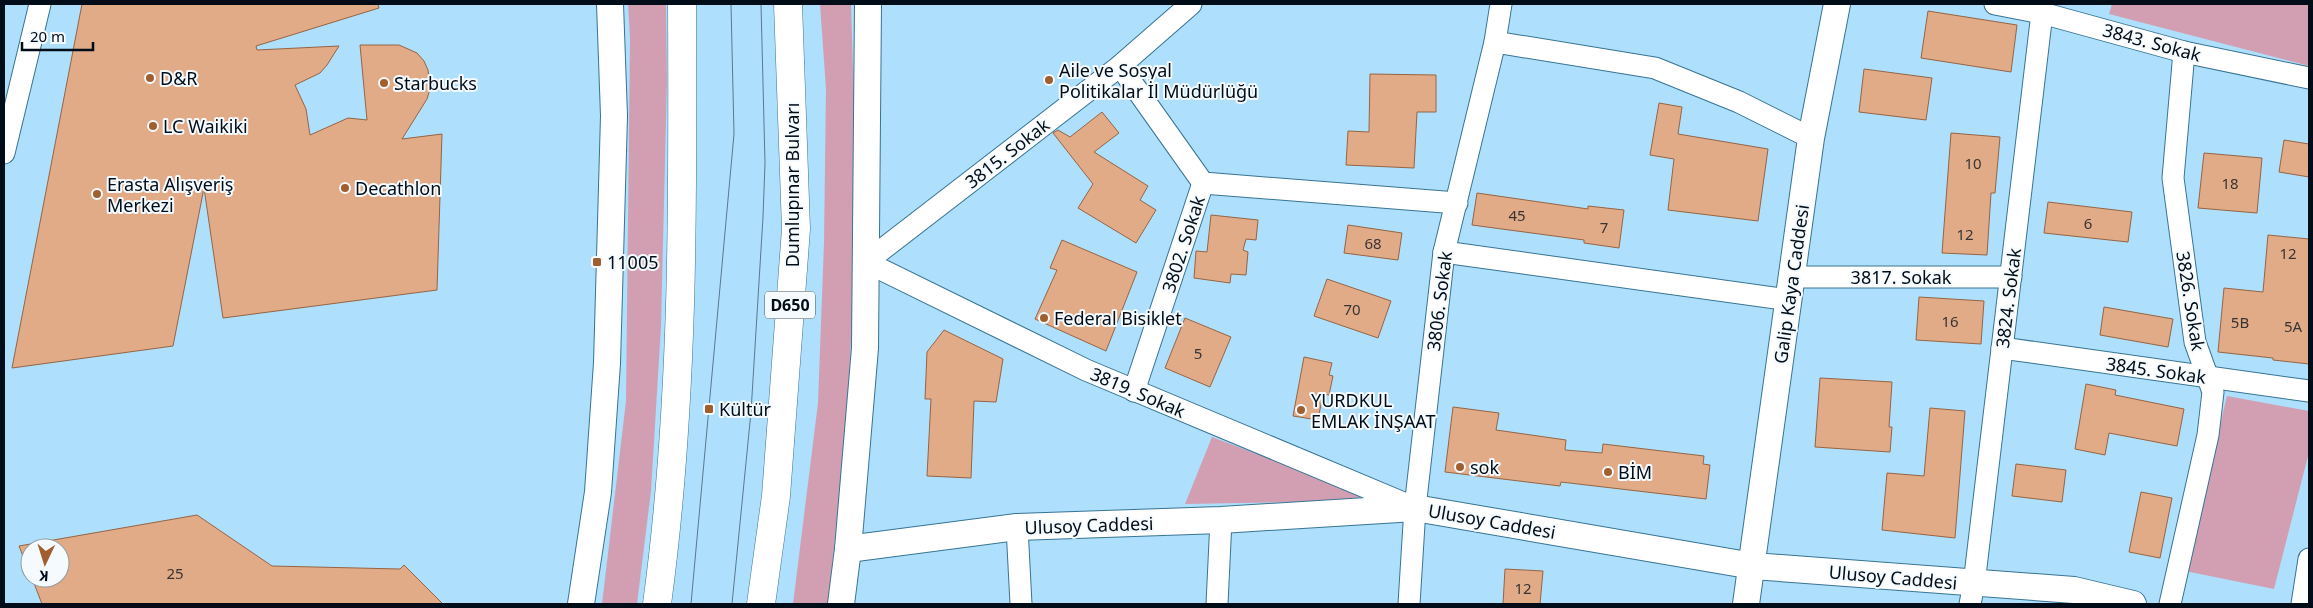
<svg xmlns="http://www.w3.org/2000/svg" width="2313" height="608" viewBox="0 0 2313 608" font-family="'Noto Sans',sans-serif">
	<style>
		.green { fill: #d29fb2 }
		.building { fill: #e1ab87; stroke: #966443 }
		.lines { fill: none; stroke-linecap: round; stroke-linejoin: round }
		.minor-casing { stroke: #377494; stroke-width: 23 }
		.tertiary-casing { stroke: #377494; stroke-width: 28 }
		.trunk-casing { stroke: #377494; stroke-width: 29 }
		.minor { stroke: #fff; stroke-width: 21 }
		.tertiary { stroke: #fff; stroke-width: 26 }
		.trunk { stroke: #fff; stroke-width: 28 }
		.tram { stroke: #5a798e; stroke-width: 1 }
		.poi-dot { fill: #a15e2e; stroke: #f4fafd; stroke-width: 2 }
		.labels { text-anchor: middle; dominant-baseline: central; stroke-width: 4; stroke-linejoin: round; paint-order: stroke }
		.number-label { font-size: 15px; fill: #383434 }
		.shield { fill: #f4fafd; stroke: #49545d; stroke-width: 1 }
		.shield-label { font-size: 16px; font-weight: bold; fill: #000d19 }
		.street-label { font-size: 18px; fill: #000d19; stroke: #f4fafd }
		.poi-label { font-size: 18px; fill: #000d19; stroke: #f4fafd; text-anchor: start }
	</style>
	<rect width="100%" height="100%" fill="#aedffc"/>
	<!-- green -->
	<g class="green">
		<path d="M628 4H666L667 81 661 326 651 491 637 604H602L626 401 630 39Z"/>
		<path d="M820 4H851L858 229 844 454 828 604H793L818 403 824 243 826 89Z"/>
		<path d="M2112 4H2309V66L2109 14Z"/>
		<path d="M2227 396 2309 411V452L2274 589 2185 571Z"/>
		<path d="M1212 437 1360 493 1358 501 1185 504Z"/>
	</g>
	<!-- building -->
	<g class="building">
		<path d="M82 4H378L379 8 256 46 257 50 339 46 327 65 320 73 295 85 306 109 310 135 348 118 367 120 360 45H399L417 53 424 61 428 70 430 89 427 99 402 139 442 134 437 290 223 318 204 188 173 346 12 368Z"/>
		<path d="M1928 11 2017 25 2011 72 1921 58Z"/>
		<path d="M1864 69 1932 78 1926 120 1859 112Z"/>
		<path d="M1370 74 1436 75V112H1417L1414 168 1346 165 1348 131 1369 132Z"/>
		<path d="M1659 103 1682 107 1678 134 1768 149 1758 221 1668 210 1674 159 1650 155Z"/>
		<path d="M1102 112 1119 133 1094 152 1148 186 1140 200 1156 210 1136 243 1078 208 1093 184 1053 133 1058 130 1070 137Z"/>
		<path d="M1951 133 2000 137 1995 193H1991L1987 255 1942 253Z"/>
		<path d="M2284 140 2309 144V177L2279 172Z"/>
		<path d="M2204 153 2262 158 2257 213 2198 208Z"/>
		<path d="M1477 193 1588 209V206L1624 210 1619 248 1584 243V240L1472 225Z"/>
		<path d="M2048 202 2132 212 2128 242 2044 233Z"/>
		<path d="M1211 215 1258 220 1256 240 1246 239 1243 250 1248 252 1246 275 1231 274 1230 283 1194 278 1196 251 1207 252Z"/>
		<path d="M1348 225 1402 233 1398 260 1344 253Z"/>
		<path d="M2268 235 2309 239V364L2273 360V358L2218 352 2224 288 2263 292Z"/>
		<path d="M1062 240 1137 272 1106 351 1035 319 1057 270 1050 268Z"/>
		<path d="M1327 279 1391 301 1378 338 1314 316Z"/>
		<path d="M1919 297 1984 301 1981 344 1916 340Z"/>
		<path d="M2104 307 2173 319 2168 347 2100 335Z"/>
		<path d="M1185 318 1231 337 1210 387 1165 368Z"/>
		<path d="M944 330 1003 359 996 402 974 401 971 478 927 476 931 399H925L927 352Z"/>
		<path d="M1304 357 1332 363 1329 375 1333 376 1329 395 1323 394 1318 420 1293 416Z"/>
		<path d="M1820 378 1892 382 1889 427H1892L1890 452 1815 447Z"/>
		<path d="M2086 384 2116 390 2115 395 2184 409 2177 446 2109 433 2105 455 2075 449Z"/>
		<path d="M1453 407 1499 413 1496 430 1566 440 1565 450 1602 453 1603 444 1704 456 1703 464 1710 465 1706 499 1561 482 1560 486 1445 472Z"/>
		<path d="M1930 408 1965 411 1955 538 1882 530 1887 473 1924 476Z"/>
		<path d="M2016 464 2066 470 2062 502 2012 496Z"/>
		<path d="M2141 492 2172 498 2160 558 2129 552Z"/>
		<path d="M197 515 272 566 400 569 404 565 443 604H42L32 578H60V548H30V574L19 546Z"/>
		<path d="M1505 569 1543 571 1540 604H1503Z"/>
	</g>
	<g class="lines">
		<!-- minor casing -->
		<g class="minor-casing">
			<g id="minor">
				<path d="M1191 4 1120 66 866 262 1086 370 1413 507"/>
				<path d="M1995 4 2042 13 2184 52 2309 78"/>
				<path d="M1495 42 1655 68 1739 102 1811 138"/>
				<path d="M1120 66 1203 183 1457 203"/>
				<path d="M4 153 40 4"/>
				<path d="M1444 252 1789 300"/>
				<path d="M1792 277H2011"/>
				<path d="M2002 348 2309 391"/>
				<path d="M1134 391 1203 183"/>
				<path d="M1017 527 1021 604"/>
				<path d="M1217 604 1221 520"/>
				<path d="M1409 604 1415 508 1444 252 1495 42 1501 4"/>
				<path d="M1970 604 1974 584 2042 13"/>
				<path d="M2170 604 2208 435 2213 392 2195 342 2173 178 2184 52"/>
				<path d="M2302 604 2309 559"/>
			</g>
		</g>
		<!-- tertiary casing -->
		<g class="tertiary-casing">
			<g id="tertiary">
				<path d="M848 549 1017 527 1221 520 1415 508 1753 566 2074 590 2133 604"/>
				<path d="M581 604 598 492 607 363 614 116 610 4"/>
				<path d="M841 604 848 549 865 348 868 4"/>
				<path d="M1746 604 1811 138 1837 4"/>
			</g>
		</g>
		<!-- trunk casing -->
		<g class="trunk-casing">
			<g id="trunk">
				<path d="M657 604C684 406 683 204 682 4"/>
				<path d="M761 604 776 496 796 229 788 4"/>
			</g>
		</g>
		<!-- minor -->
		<use href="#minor" class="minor"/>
		<!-- tertiary -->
		<use href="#tertiary" class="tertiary"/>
		<!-- trunk -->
		<use href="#trunk" class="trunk"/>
		<!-- tram -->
		<g class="tram">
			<path d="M691 604 734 134 731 4"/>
			<path d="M732 604 751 412 763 217 765 163 761 4"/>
		</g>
	</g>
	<!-- markers -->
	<g class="poi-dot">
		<circle cx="150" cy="78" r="5"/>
		<circle cx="1049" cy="80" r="5"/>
		<circle cx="384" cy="83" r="5"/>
		<circle cx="153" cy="126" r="5"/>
		<circle cx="345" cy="188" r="5"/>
		<circle cx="97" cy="194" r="5"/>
		<rect x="592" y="257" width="10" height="10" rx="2.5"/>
		<circle cx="1044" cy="318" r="5"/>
		<rect x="704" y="404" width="10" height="10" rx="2.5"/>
		<circle cx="1301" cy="410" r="5"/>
		<circle cx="1460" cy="467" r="5"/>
		<circle cx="1608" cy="472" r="5"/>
	</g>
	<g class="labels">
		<!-- number labels -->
		<g class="number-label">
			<text x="1973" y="163">10</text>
			<text x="2230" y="183">18</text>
			<text x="1517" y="215">45</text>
			<text x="2088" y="223">6</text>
			<text x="1604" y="227">7</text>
			<text x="1965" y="234">12</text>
			<text x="1373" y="243">68</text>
			<text x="2288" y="253">12</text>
			<text x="1352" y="309">70</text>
			<text x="1950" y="321">16</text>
			<text x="2240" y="322">5B</text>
			<text x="2293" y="326">5A</text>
			<text x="1198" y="353">5</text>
			<text x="175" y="573">25</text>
			<text x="1523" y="588">12</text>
		</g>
		<!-- shield labels -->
		<rect class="shield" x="765" y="291.5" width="50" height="27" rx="4"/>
		<g class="shield-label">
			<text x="790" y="305">D650</text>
		</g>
		<!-- street labels -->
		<g class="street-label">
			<text transform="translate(2152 42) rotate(15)">3843. Sokak</text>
			<text transform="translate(1007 153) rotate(-38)">3815. Sokak</text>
			<text transform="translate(792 185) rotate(-90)">Dumlupınar Bulvarı</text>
			<text transform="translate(1183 244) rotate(-72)">3802. Sokak</text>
			<text x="1901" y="277">3817. Sokak</text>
			<text transform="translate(1791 284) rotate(-82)">Galip Kaya Caddesi</text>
			<text transform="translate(2008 298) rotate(-83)">3824. Sokak</text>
			<text transform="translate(1439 301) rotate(-83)">3806. Sokak</text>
			<text transform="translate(2191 301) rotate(81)">3826. Sokak</text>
			<text transform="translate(2156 370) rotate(8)">3845. Sokak</text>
			<text transform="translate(1138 392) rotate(23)">3819. Sokak</text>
			<text transform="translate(1492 521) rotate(10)">Ulusoy Caddesi</text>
			<text transform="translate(1089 525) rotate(-2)">Ulusoy Caddesi</text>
			<text transform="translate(1893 577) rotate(5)">Ulusoy Caddesi</text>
		</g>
		<!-- poi labels -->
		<g class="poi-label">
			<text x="1059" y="70">Aile ve Sosyal<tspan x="1059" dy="21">Politikalar İl Müdürlüğü</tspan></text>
			<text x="160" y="78">D&amp;R</text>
			<text x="394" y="83">Starbucks</text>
			<text x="163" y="126">LC Waikiki</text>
			<text x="107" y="184">Erasta Alışveriş<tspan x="107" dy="21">Merkezi</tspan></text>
			<text x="355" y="188">Decathlon</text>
			<text x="607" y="262">11005</text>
			<text x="1054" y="318">Federal Bisiklet</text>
			<text x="1311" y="400">YURDKUL<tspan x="1311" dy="21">EMLAK İNŞAAT</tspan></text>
			<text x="719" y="409">Kültür</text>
			<text x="1470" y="467">sok</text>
			<text x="1618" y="472">BİM</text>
		</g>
	</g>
	<!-- border -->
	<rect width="2313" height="608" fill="none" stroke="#000d19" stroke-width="10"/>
	<!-- north arrow -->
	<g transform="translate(45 563) rotate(184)"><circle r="24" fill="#f4fafd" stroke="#929ba2"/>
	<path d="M0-4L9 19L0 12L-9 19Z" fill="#a15e2e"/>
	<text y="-8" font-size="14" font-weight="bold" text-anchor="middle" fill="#000d19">K</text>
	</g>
	<!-- scale -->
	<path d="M22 42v8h71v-8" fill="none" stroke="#000d19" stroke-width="2.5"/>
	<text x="30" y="42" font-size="15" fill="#000d19" stroke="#f4fafd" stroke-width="4" paint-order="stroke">20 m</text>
</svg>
